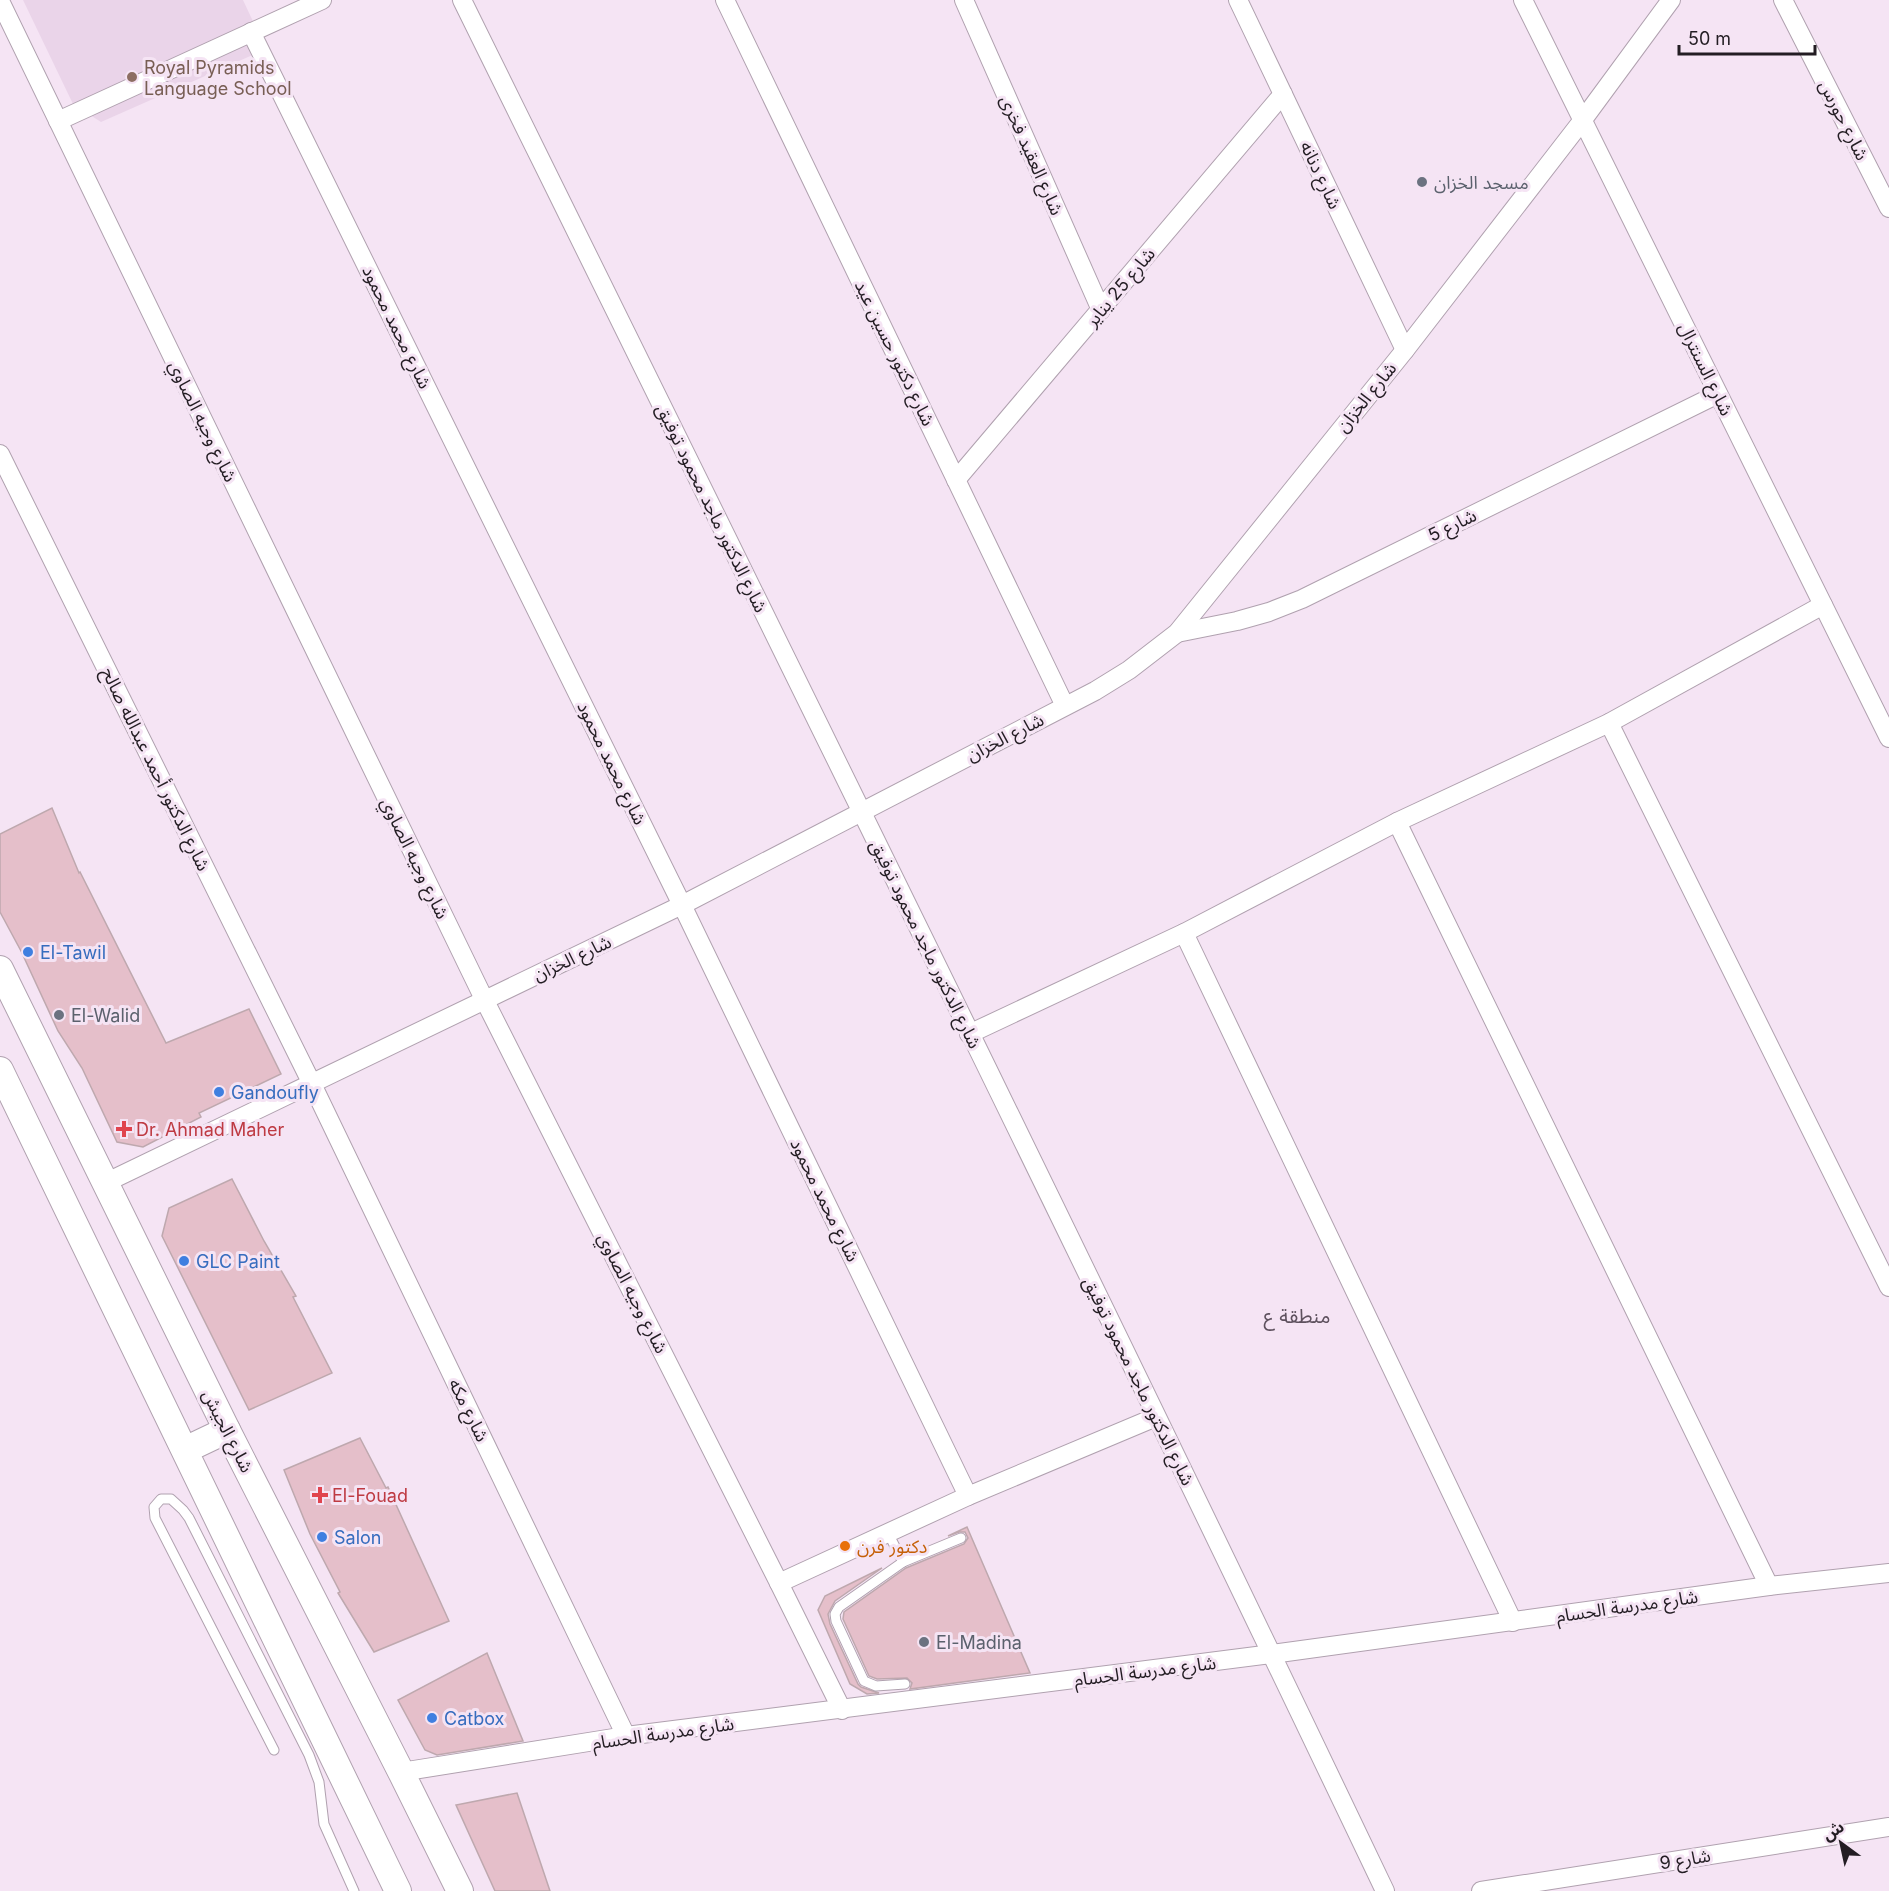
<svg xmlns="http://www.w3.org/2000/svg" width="1889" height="1891" viewBox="0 0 1889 1891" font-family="Inter,'Noto Sans Arabic',sans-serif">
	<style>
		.built { fill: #ead4e9 }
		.building { fill: #e5bfca; stroke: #bea8ae; stroke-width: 1.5 }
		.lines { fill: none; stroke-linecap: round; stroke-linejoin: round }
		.lane-casing { stroke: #b0a1af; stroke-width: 11 }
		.street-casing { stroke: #b0a1af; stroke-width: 20 }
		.secondary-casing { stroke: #b0a1af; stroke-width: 28 }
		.lane { stroke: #fff; stroke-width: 9 }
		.street { stroke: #fff; stroke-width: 18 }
		.secondary { stroke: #fff; stroke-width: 26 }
		.education-dot { fill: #8d6e63; stroke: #f5e4f4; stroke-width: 2 }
		.worship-dot { fill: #6b7280; stroke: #f5e4f4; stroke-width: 2 }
		.shop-dot { fill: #3f7fe0; stroke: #f5e4f4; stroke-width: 2 }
		.health-dot { fill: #e0444e; stroke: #f5e4f4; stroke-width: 2 }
		.food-dot { fill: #e8710a; stroke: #f5e4f4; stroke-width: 2 }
		.labels { text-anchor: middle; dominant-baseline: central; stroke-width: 6; stroke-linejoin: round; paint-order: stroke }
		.education-label { font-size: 18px; fill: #785e54; stroke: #f5e4f4; text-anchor: start }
		.street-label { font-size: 18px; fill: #231d23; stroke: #f5e4f4 }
		.worship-label { font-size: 18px; fill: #5b616d; stroke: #f5e4f4; text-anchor: start }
		.shop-label { font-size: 18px; fill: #366cbe; stroke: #f5e4f4; text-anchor: start }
		.health-label { font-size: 18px; fill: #be3a42; stroke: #f5e4f4; text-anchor: start }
		.food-label { font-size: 18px; fill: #c56008; stroke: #f5e4f4; text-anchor: start }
		.neighbourhood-label { font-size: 20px; fill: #5e515e; stroke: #f5e4f4 }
	</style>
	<rect width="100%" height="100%" fill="#f5e4f4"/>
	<!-- built -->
	<path class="built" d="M23 0H243L266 49 101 122 73 104Z"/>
	<!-- building -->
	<g class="building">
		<path d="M52 808 79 873 80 872 166 1043 249 1009 281 1074 199 1113 201 1117 143 1147 117 1142 82 1068 58 1031 21 951 0 912V834Z"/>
		<path d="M232 1179 264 1241 296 1296 293 1297 332 1373 249 1410 162 1236 169 1208Z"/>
		<path d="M360 1438 386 1488 388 1487 449 1621 374 1652 338 1593 340 1592 310 1534 284 1470Z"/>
		<path d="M967 1527 1030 1673 910 1689 912 1683 907 1678 877 1679 869 1676 843 1619 844 1612 906 1568 964 1544 968 1538 965 1532H959L948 1536Z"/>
		<path d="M882 1568 835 1601 828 1614 830 1624 858 1684 861 1687 879 1693 867 1694 850 1684 818 1610 825 1596Z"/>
		<path d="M487 1653 523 1741 437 1755 425 1750 398 1700Z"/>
		<path d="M517 1793 550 1891H495L456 1805Z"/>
	</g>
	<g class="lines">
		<!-- lane casing -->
		<g class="lane-casing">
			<g id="lane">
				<path d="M888 1533 903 1562"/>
				<path d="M905 1684 876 1686 864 1681 836 1621 835 1614 839 1607 903 1562 961 1538"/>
				<path d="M274 1750 155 1518 154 1507 161 1499H171L183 1510 189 1518 309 1755 319 1782 324 1824 354 1891"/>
			</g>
		</g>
		<!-- street casing -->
		<g class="street-casing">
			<g id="street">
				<path d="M462 0C772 629 1083 1258 1385 1891"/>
				<path d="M725 0 1065 706"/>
				<path d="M964 0 1101 310"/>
				<path d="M1238 0 1405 350"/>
				<path d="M1523 0 1889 738"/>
				<path d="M1783 0 1889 208"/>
				<path d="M0 1 484 999 779 1583 842 1710"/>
				<path d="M251 32 682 905 968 1496"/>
				<path d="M58 121 322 0"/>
				<path d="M0 454 312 1084 626 1736"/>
				<path d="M956 480 1283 94"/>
				<path d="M1177 633 1237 621 1269 612 1302 599 1718 394"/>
				<path d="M1609 723 1889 1287"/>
				<path d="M1397 822 1769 1586"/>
				<path d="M1184 933 1513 1622"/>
				<path d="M969 1034 1184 933 1397 822 1609 723 1823 605"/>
				<path d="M105 1183 682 905 1095 691 1129 670 1177 633 1405 350 1582 121 1671 0"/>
				<path d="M779 1583 968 1496 1156 1417"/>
				<path d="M401 1772 626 1736 1272 1654 1769 1586 1889 1573"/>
				<path d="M1481 1891 1889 1827"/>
			</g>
		</g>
		<!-- secondary casing -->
		<g class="secondary-casing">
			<g id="secondary">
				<path d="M0 969 227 1430 401 1772 460 1891"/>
				<path d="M0 1070 398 1891"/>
				<path d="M185 1450 227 1430"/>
			</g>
		</g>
		<!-- lane -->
		<use href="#lane" class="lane"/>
		<!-- street -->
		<use href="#street" class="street"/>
		<!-- secondary -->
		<use href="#secondary" class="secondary"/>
	</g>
	<!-- markers -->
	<circle class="education-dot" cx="132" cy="77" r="6"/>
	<g class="worship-dot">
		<circle cx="1422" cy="182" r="6"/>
		<circle cx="59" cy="1015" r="6"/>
		<circle cx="924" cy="1642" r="6"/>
	</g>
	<g class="shop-dot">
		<circle cx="28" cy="952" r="6"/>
		<circle cx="219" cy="1092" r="6"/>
		<circle cx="184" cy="1261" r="6"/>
		<circle cx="322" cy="1537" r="6"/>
		<circle cx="432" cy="1718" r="6"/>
	</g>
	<g class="health-dot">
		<path d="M121 1120h6v6h6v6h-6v6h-6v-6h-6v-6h6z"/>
		<path d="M317 1486h6v6h6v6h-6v6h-6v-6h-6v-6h6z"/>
	</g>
	<circle class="food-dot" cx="845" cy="1546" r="6"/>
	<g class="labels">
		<!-- education labels -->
		<g class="education-label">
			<text x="144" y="67">Royal Pyramids<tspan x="144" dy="21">Language School</tspan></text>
		</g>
		<!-- street labels -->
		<g class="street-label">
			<text transform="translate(1844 120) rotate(63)">شارع حورس</text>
			<text transform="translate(1032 155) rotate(66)">شارع العقيد فخرى</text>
			<text transform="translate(1321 175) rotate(65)">شارع دنانه</text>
			<text transform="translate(1120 287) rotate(-50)">شارع 25 يناير</text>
			<text transform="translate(397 327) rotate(64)">شارع محمد محمود</text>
			<text transform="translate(895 353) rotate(64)">شارع دكتور حسين عيد</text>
			<text transform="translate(1706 369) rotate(64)">شارع السنترال</text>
			<text transform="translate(1366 397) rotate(-51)">شارع الخزان</text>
			<text transform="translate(203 421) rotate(64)">شارع وجيه الصاوي</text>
			<text transform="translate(712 508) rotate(64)">شارع الدكتور ماجد محمود توفيق</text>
			<text transform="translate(1452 525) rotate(-26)">شارع 5</text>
			<text transform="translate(1005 737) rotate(-27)">شارع الخزان</text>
			<text transform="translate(612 763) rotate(64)">شارع محمد محمود</text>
			<text transform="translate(156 769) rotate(64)">شارع الدكتور أحمد عبدالله صالح</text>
			<text transform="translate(415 858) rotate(64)">شارع وجيه الصاوي</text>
			<text transform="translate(926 944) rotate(64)">شارع الدكتور ماجد محمود توفيق</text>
			<text transform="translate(572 958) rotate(-25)">شارع الخزان</text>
			<text transform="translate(825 1200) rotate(64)">شارع محمد محمود</text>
			<text transform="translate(633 1293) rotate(63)">شارع وجيه الصاوي</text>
			<text transform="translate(1139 1381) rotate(64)">شارع الدكتور ماجد محمود توفيق</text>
			<text transform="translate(469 1410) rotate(64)">شارع مكه</text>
			<text transform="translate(228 1431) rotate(63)">شارع الجيش</text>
			<text transform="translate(1627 1606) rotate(-8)">شارع مدرسة الحسام</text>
			<text transform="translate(1145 1671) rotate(-7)">شارع مدرسة الحسام</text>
			<text transform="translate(663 1733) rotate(-8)">شارع مدرسة الحسام</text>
			<text transform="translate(1685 1859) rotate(-9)">شارع 9</text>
		</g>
		<!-- worship labels -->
		<g class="worship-label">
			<text x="1434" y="182">مسجد الخزان</text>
			<text x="71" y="1015">El-Walid</text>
			<text x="936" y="1642">El-Madina</text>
		</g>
		<!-- shop labels -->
		<g class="shop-label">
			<text x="40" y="952">El-Tawil</text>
			<text x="231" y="1092">Gandoufly</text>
			<text x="196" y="1261">GLC Paint</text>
			<text x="334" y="1537">Salon</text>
			<text x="444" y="1718">Catbox</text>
		</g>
		<!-- health labels -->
		<g class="health-label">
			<text x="136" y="1129">Dr. Ahmad Maher</text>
			<text x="332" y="1495">El-Fouad</text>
		</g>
		<!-- food labels -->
		<g class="food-label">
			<text x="857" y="1546">دكتور فرن</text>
		</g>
		<!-- neighbourhood labels -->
		<g class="neighbourhood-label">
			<text x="1297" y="1316">منطقة ع</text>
		</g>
	</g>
	<!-- north arrow -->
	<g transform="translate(1841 1843) rotate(327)" stroke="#f5e4f4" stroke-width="4.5" paint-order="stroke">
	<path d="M0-4.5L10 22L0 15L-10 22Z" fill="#231d23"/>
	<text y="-9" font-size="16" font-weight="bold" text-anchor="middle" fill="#231d23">ش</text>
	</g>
	<!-- scale -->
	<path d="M1679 45v9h136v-9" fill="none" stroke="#231d23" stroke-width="3"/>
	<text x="1688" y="45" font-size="18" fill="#231d23" stroke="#f5e4f4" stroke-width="4.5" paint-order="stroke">50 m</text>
</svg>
